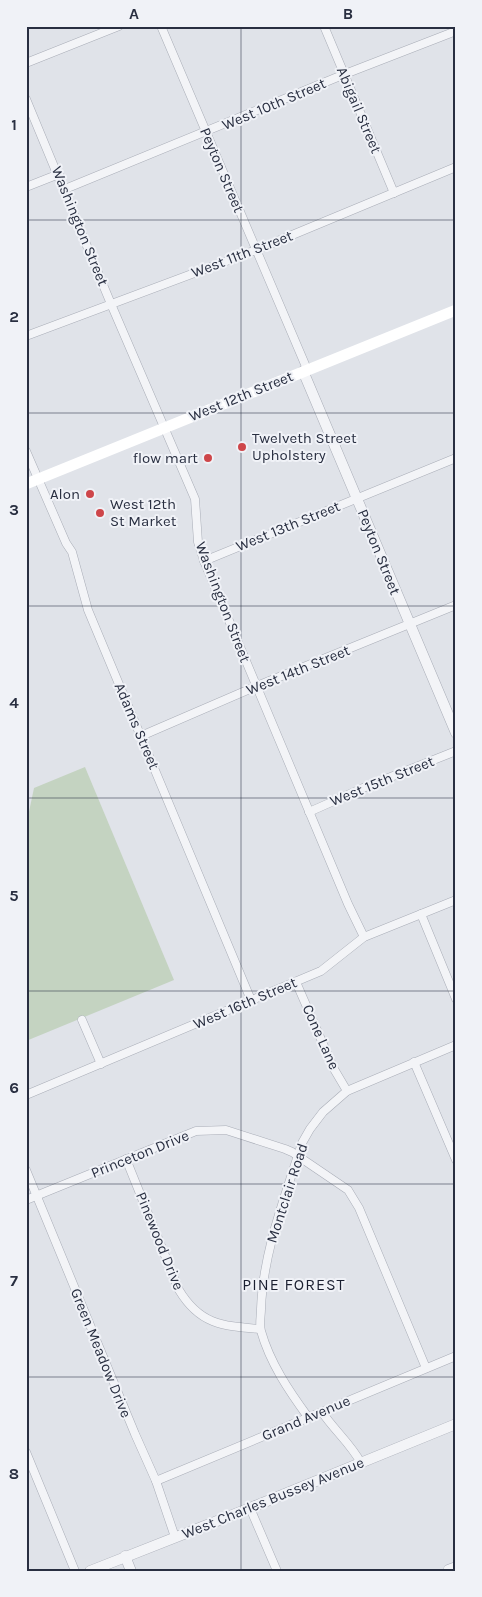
<svg xmlns="http://www.w3.org/2000/svg" width="482" height="1597" viewBox="0 0 482 1597" font-family="Karla,sans-serif">
	<style>
		.green { fill: #c4d3c1 }
		.lines { fill: none; stroke-linecap: round; stroke-linejoin: round }
		.minor-casing { stroke: #a9adb7; stroke-width: 9 }
		.tertiary-casing { stroke: #a9adb7; stroke-width: 11 }
		.minor { stroke: #f3f4f7; stroke-width: 8 }
		.tertiary { stroke: #f3f4f7; stroke-width: 10 }
		.secondary { stroke: #fff; stroke-width: 11 }
		.grid { fill: none; stroke: #292f41; stroke-width: 1; stroke-opacity: 0.55 }
		.poi-dot { fill: #ce464a; stroke: #f0f2f7; stroke-width: 2 }
		.labels { text-anchor: middle; dominant-baseline: central; stroke-width: 4; stroke-linejoin: round; paint-order: stroke }
		.street-label { font-size: 15px; fill: #292f41; stroke: #f0f2f7 }
		.poi-label { font-size: 15px; fill: #292f41; stroke: #f0f2f7; text-anchor: start }
		.neighbourhood-label { font-size: 16px; letter-spacing: 1px; fill: #1b2031; stroke: #f0f2f7 }
		.neatline { fill: none; stroke: #292f41; stroke-width: 2 }
		.grid-label { font-size: 16px; text-anchor: middle; font-weight: bold; fill: #292f41 }
	</style>
	<rect width="100%" height="100%" fill="#e0e3e9"/>
	<!-- green -->
	<path class="green" d="M85 767 174 980 26 1041V826L34 788Z"/>
	<g class="lines">
		<!-- minor casing -->
		<g class="minor-casing">
			<g id="minor">
				<path d="M161 26 307 369"/>
				<path d="M324 26 394 193"/>
				<path d="M26 63 119 26"/>
				<path d="M26 99 111 304 195 499 198 542 204 561 348 904 364 937"/>
				<path d="M26 187 59 174"/>
				<path d="M65 189 345 74 456 31"/>
				<path d="M26 336 256 250 456 167"/>
				<path d="M26 451 66 543 72 552 88 610 251 1000"/>
				<path d="M204 561 456 458"/>
				<path d="M141 736 257 686 456 605"/>
				<path d="M309 812 363 788 456 751"/>
				<path d="M421 914 456 999"/>
				<path d="M296 982 334 1069 347 1091"/>
				<path d="M82 1020 101 1064"/>
				<path d="M414 1062 456 1160"/>
				<path d="M26 1095 321 971 364 937 456 900"/>
				<path d="M126 1159 179 1290C200 1325 223 1326 260 1329"/>
				<path d="M26 1170 135 1434 156 1481 175 1537"/>
				<path d="M26 1200 196 1131 226 1130 285 1149 292 1152 348 1190 359 1208 426 1368"/>
				<path d="M322 1412C334 1430 351 1444 361 1463"/>
				<path d="M308 1417C289 1391 270 1363 261 1331 259 1324 261 1316 261 1309 263 1252 285 1197 302 1143L310 1129 323 1112 347 1091 456 1045"/>
				<path d="M26 1452 75 1571"/>
				<path d="M156 1481 456 1356"/>
				<path d="M250 1508 277 1571"/>
				<path d="M448 1569 456 1566"/>
			</g>
		</g>
		<!-- tertiary casing -->
		<g class="tertiary-casing">
			<g id="tertiary">
				<path d="M303 371 456 733"/>
				<path d="M125 1556 131 1571"/>
				<path d="M90 1571 250 1508 456 1424"/>
			</g>
		</g>
		<!-- minor -->
		<use href="#minor" class="minor"/>
		<!-- tertiary -->
		<use href="#tertiary" class="tertiary"/>
		<!-- secondary -->
		<path class="secondary" d="M26 484 456 310"/>
	</g>
	<!-- grid -->
	<path class="grid" d="M241 26V1571M26 220H456M26 413H456M26 606H456M26 798H456M26 991H456M26 1184H456M26 1377H456"/>
	<!-- markers -->
	<g class="poi-dot">
		<circle cx="242" cy="447" r="5"/>
		<circle cx="208" cy="458" r="5"/>
		<circle cx="90" cy="494" r="5"/>
		<circle cx="100" cy="513" r="5"/>
	</g>
	<g class="labels">
		<!-- street labels -->
		<g class="street-label">
			<text transform="translate(274 104) rotate(-23)">West 10th Street</text>
			<text transform="translate(359 110) rotate(67)">Abigail Street</text>
			<text transform="translate(222 170) rotate(67)">Peyton Street</text>
			<text transform="translate(80 226) rotate(68)">Washington Street</text>
			<text transform="translate(242 254) rotate(-21)">West 11th Street</text>
			<text transform="translate(241 396) rotate(-22)">West 12th Street</text>
			<text transform="translate(288 526) rotate(-22)">West 13th Street</text>
			<text transform="translate(379 552) rotate(68)">Peyton Street</text>
			<text transform="translate(223 602) rotate(69)">Washington Street</text>
			<text transform="translate(298 670) rotate(-22)">West 14th Street</text>
			<text transform="translate(137 726) rotate(67)">Adams Street</text>
			<text transform="translate(382 781) rotate(-22)">West 15th Street</text>
			<text transform="translate(245 1003) rotate(-23)">West 16th Street</text>
			<text transform="translate(321 1037) rotate(66)">Cone Lane</text>
			<text transform="translate(140 1154) rotate(-22)">Princeton Drive</text>
			<text transform="translate(287 1193) rotate(-72)">Montclair Road</text>
			<text transform="translate(160 1241) rotate(68)">Pinewood Drive</text>
			<text transform="translate(101 1353) rotate(68)">Green Meadow Drive</text>
			<text transform="translate(306 1418) rotate(-23)">Grand Avenue</text>
			<text transform="translate(273 1498) rotate(-22)">West Charles Bussey Avenue</text>
		</g>
		<!-- poi labels -->
		<g class="poi-label">
			<text x="252" y="438">Twelveth Street<tspan x="252" dy="17">Upholstery</tspan></text>
			<text x="198" y="458" text-anchor="end">flow mart</text>
			<text x="80" y="494" text-anchor="end">Alon</text>
			<text x="110" y="504">West 12th<tspan x="110" dy="17">St Market</tspan></text>
		</g>
		<!-- neighbourhood labels -->
		<g class="neighbourhood-label">
			<text x="294" y="1284">PINE FOREST</text>
		</g>
	</g>
	<!-- border -->
	<rect width="482" height="1597" fill="none" stroke="#f0f2f7" stroke-width="55"/>
	<rect x="28" y="28" width="426" height="1542" class="neatline"/>
	<g class="grid-label">
		<text x="134" y="19">A</text>
		<text x="348" y="19">B</text>
		<text x="14" y="130">1</text>
		<text x="14" y="322">2</text>
		<text x="14" y="515">3</text>
		<text x="14" y="708">4</text>
		<text x="14" y="901">5</text>
		<text x="14" y="1093">6</text>
		<text x="14" y="1286">7</text>
		<text x="14" y="1479">8</text>
	</g>
</svg>
